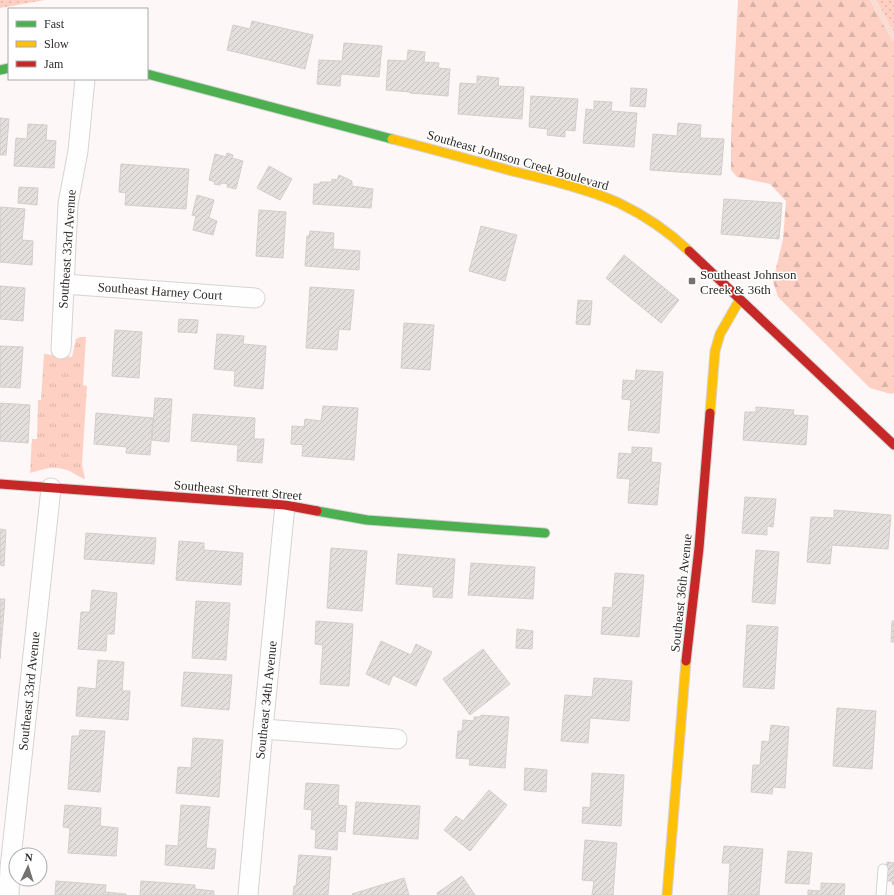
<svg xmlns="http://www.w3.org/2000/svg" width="894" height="895" viewBox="0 0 894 895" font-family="Georgia,serif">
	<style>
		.grass { fill: url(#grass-tufts) }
		.forest { fill: url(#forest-firs) }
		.park { fill: url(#park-dots) }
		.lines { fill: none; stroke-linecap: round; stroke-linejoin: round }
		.stream { stroke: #fadcd3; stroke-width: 6 }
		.building { fill: url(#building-hatch); stroke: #d2cecc }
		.lane-casing { stroke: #d7d3d2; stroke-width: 11 }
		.street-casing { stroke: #d7d3d2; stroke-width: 21 }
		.fast-casing { stroke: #d7d3d2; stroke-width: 11 }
		.slow-casing { stroke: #d7d3d2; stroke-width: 11 }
		.jam-casing { stroke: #d7d3d2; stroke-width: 11 }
		.lane { stroke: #fffefe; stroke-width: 9 }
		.street { stroke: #fffefe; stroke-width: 19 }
		.fast { stroke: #4caf50; stroke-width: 9 }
		.slow { stroke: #ffc107; stroke-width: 9 }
		.jam { stroke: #c62828; stroke-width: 9 }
		.poi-dot { fill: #767270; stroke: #fff; stroke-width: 1.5 }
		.labels { text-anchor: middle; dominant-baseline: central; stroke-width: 3; stroke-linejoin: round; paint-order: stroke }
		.street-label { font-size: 13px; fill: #2e2a28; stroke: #fff }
		.poi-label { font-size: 13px; fill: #2e2a28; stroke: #fff; text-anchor: start }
	</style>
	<defs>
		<pattern id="grass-tufts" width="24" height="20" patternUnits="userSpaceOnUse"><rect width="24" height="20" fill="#fed0c4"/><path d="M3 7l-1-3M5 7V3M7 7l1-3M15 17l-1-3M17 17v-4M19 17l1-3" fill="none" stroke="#dab3a8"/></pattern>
		<pattern id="forest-firs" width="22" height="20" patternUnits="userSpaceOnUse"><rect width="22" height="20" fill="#fed0c4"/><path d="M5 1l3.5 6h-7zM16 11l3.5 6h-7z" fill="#dab3a8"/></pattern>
		<pattern id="park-dots" width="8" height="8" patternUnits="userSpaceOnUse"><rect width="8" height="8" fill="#fed0c4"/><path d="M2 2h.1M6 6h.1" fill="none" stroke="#dab3a8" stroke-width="1.8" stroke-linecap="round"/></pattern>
		<pattern id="building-hatch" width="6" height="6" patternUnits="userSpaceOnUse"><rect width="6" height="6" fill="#e3dfdd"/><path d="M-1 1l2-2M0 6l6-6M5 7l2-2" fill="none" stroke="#c3c0be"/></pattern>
	</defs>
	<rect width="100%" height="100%" fill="#fdf8f7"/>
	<!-- grass -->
	<path class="grass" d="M80 337H86L83 385 87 386 82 464 85 479C78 477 73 472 67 470 52 465 44 469 30 473L32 439H37L38 400H41L44 354 72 357 76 339Z"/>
	<!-- forest -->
	<path class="forest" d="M738 0H894V393L891 394 870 388 778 297 773 281 783 239 786 201 770 184 737 177 731 170V135Z"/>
	<!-- park -->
	<g class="park">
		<path d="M0 0H45L0 8Z"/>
		<path d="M876 0H894V39L887 19Z"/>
	</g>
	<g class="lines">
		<!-- stream -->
		<path class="stream" d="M873 0 894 38"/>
	</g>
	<!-- building -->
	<g class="building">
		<path d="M252 21 313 35 305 69 227 50 233 25 250 29Z"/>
		<path d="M344 43 382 46 379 77 341 74 340 86 317 84 319 60 342 61Z"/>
		<path d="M408 50 425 52 424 62 439 63 438 68 450 69 448 96 410 93V92L386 90 388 60 407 61Z"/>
		<path d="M477 76 499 78 498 86 524 87 522 119 458 114 460 83 477 84Z"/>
		<path d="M631 88 647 89 645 107 630 106Z"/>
		<path d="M531 96 578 99 575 131 565 130V137L547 135 548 129 529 127Z"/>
		<path d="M594 101 612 102 611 111 637 113 634 147 583 143 586 109 594 110Z"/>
		<path d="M0 118 9 119 6 155H0Z"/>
		<path d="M678 123 701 125 700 138 724 139 721 175 650 170 653 134 677 136Z"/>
		<path d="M28 124 47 125 46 140 56 141 54 168 14 166 16 138 27 139Z"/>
		<path d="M227 153 233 155 232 158 243 161 236 189 227 187 228 184 221 183 220 185 214 184 215 182 209 180 215 154 226 157Z"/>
		<path d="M121 164 189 169 186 209 125 205 126 193 119 192Z"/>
		<path d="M269 166 292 179 280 200 257 188Z"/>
		<path d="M339 175 352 181V186L373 189 371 208 313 204 314 184H320V182H332V179L337 180Z"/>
		<path d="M19 187 38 188 37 205 18 203Z"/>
		<path d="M197 195 214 200 209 218 217 221 213 235 193 230 196 216 192 215Z"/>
		<path d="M724 199 782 203 779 239 721 234Z"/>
		<path d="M0 207 25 209 22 240 33 241 32 265 0 262Z"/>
		<path d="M259 210 286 212 283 258 256 256Z"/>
		<path d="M481 226 517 235 505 281 469 271Z"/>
		<path d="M310 231 334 233 333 249 360 251 359 270 305 266 307 236H309Z"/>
		<path d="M624 255 679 300 661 323 606 278Z"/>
		<path d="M0 286 25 288 23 321 0 319Z"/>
		<path d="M310 287 354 290 350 330 339 329 337 350 306 348Z"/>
		<path d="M578 300 592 301 590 325 576 324Z"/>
		<path d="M179 319 198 320 197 333 178 332Z"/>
		<path d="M404 323 434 325 430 370 401 368Z"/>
		<path d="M115 330 142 332 139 378 112 376Z"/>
		<path d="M217 334 244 336 243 344 266 346 263 389 234 386 235 371 214 369Z"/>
		<path d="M0 346 23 347 20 388 0 387Z"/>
		<path d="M636 370 663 372 659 433 628 430 631 400 622 399 623 380 635 381Z"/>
		<path d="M155 398 172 399 169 442 152 440Z"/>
		<path d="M0 403 30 405 28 443 0 441Z"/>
		<path d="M323 406 358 408 354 460 302 456 303 445 291 444 292 426 304 427 305 419 321 421Z"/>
		<path d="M756 407 794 410 793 415 808 416 806 445 743 440 745 412H756Z"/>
		<path d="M96 413 153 418 150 455 126 453 127 447 94 444Z"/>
		<path d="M193 414 255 418 254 439H264L262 463 237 461 238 445 191 441Z"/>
		<path d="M632 447 652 448 651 462 661 463 657 505 628 503 630 479 617 478 619 453 632 454Z"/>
		<path d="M745 497 776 499 773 527 767 526V535L742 533Z"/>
		<path d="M834 510 891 515 888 549 832 545 830 564 807 562 811 517 834 518Z"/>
		<path d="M0 529 6 530 4 566 0 565Z"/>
		<path d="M86 533 156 538 154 564 84 559Z"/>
		<path d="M179 541 204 543V550L243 553 241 585 176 580Z"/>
		<path d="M331 548 367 551 362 611 327 608Z"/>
		<path d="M756 550 779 552 775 604 752 602Z"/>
		<path d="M398 554 455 559 452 598 433 597V587L396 584Z"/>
		<path d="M471 563 535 567 533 599 468 595Z"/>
		<path d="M615 573 644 575 639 637 601 634 603 607 612 608Z"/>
		<path d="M92 590 117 593 114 634H107L106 651 78 649 81 612H90Z"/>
		<path d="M0 599H5L0 659Z"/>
		<path d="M196 601 230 603 226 660 192 658Z"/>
		<path d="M316 621 353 624 349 686 320 684 323 645 315 644Z"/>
		<path d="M892 621H894V642H891Z"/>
		<path d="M747 625 778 627 774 689 743 687Z"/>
		<path d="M517 629 533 631 532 649 516 648Z"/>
		<path d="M381 641 411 655 416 644 432 652 416 686 393 675 389 685 366 674Z"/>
		<path d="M483 649 510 684 470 715 443 679Z"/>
		<path d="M98 660 124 662 122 691H130L128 720 76 716 78 687 96 689Z"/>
		<path d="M184 672 232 675 229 710 181 706Z"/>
		<path d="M594 678 632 681 629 721 590 718 588 743 561 741 565 695 592 697Z"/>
		<path d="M837 708 876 711 872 769 833 766Z"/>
		<path d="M481 715 509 717 505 768 469 765 470 759 456 758 458 731H462L463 720 474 721V717H480Z"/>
		<path d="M771 725 789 727 785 788 773 787 772 794 751 792 753 765H760L762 741 769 742Z"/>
		<path d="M80 730 105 731 100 792 68 789 72 736H79Z"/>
		<path d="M193 738 223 740 219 797 176 793 178 767 191 768Z"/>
		<path d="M525 768 547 770 546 792 524 790Z"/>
		<path d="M592 773 624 775 621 826 582 823 583 807 590 808Z"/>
		<path d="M306 783 339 785 338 805 347 806 345 832 338 831 337 850 315 848 316 830 311 829 312 810 304 809Z"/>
		<path d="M489 790 507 805 470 851 444 830 456 816 463 821Z"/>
		<path d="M356 802 420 806 418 839 353 834Z"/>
		<path d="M65 805 101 808 100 826 118 828 116 856 68 853 70 828 63 827Z"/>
		<path d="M181 805 210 807 206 848 216 849 214 869 165 865 166 845 178 846Z"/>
		<path d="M585 840 617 843 613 895H592L594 881 582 880Z"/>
		<path d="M724 846 763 849 759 895H728L730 863H722Z"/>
		<path d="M788 851 812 853 809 884 785 883Z"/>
		<path d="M299 855 331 857 328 895H293L294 886H296Z"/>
		<path d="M887 862 894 863V885L892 884 893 881H886Z"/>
		<path d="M462 876 475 895H438L437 893Z"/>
		<path d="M404 878 409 895H353L352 894Z"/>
		<path d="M56 881 106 885 105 892 126 894V895H55Z"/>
		<path d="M141 881 195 885V889L214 891V895H140Z"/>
		<path d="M821 883 845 884 844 895H808V890L821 891Z"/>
	</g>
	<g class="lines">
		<!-- lane casing -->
		<g class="lane-casing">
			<path id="lane" d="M881 895 883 869"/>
		</g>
		<!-- street casing -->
		<g class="street-casing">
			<g id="street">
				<path d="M64 284 255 298"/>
				<path d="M61 349 68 204 78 151 85 79"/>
				<path d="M263 729 397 739"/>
				<path d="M9 895 10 868 51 488"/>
				<path d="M248 895 263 729 285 505"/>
			</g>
		</g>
		<!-- fast casing -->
		<g class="fast-casing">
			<g id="fast">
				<path d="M0 70 9 68"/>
				<path d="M147 74 392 139"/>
				<path d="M317 511 367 520 545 533"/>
			</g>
		</g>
		<!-- slow casing -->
		<g class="slow-casing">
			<g id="slow">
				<path d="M392 139C432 149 472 160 512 171 548 180 585 188 619 203 644 215 669 232 689 251"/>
				<path d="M710 413 715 351 720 334 740 299"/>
				<path d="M667 895 686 661"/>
			</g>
		</g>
		<!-- jam casing -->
		<g class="jam-casing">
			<g id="jam">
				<path d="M689 251 894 445"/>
				<path d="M0 484 285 505 317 511"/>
				<path d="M686 661 699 548 710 413"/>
			</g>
		</g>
		<!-- lane -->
		<use href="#lane" class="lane"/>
		<!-- street -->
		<use href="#street" class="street"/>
		<!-- fast -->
		<use href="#fast" class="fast"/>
		<!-- slow -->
		<use href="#slow" class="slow"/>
		<!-- jam -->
		<use href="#jam" class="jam"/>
	</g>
	<!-- markers -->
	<rect class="poi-dot" x="688" y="277" width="8" height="8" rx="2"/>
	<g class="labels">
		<!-- street labels -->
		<g class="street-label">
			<text transform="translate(518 160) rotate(16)">Southeast Johnson Creek Boulevard</text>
			<text transform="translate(67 249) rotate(-86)">Southeast 33rd Avenue</text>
			<text transform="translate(160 291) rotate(4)">Southeast Harney Court</text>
			<text transform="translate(238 490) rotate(5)">Southeast Sherrett Street</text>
			<text transform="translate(681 593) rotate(-84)">Southeast 36th Avenue</text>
			<text transform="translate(29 691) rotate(-84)">Southeast 33rd Avenue</text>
			<text transform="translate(266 700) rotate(-84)">Southeast 34th Avenue</text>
		</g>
		<!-- poi labels -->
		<g class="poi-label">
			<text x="700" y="274">Southeast Johnson<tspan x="700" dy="15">Creek &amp; 36th</tspan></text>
		</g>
	</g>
	<!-- legend -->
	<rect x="8" y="8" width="140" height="72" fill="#ffffff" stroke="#abaaa9"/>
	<rect x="16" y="21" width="20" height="6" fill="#4caf50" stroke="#abaaa9"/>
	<text x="44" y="28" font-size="12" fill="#2e2a28">Fast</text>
	<rect x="16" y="41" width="20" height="6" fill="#ffc107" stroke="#abaaa9"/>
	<text x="44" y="48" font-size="12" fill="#2e2a28">Slow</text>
	<rect x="16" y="61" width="20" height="6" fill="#c62828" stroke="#abaaa9"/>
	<text x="44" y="68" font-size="12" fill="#2e2a28">Jam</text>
	<!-- north arrow -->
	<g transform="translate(28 867) rotate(4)"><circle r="19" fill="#ffffff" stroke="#abaaa9"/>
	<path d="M0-3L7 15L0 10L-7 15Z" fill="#767270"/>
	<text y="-6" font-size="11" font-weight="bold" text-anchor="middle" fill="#2e2a28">N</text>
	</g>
</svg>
